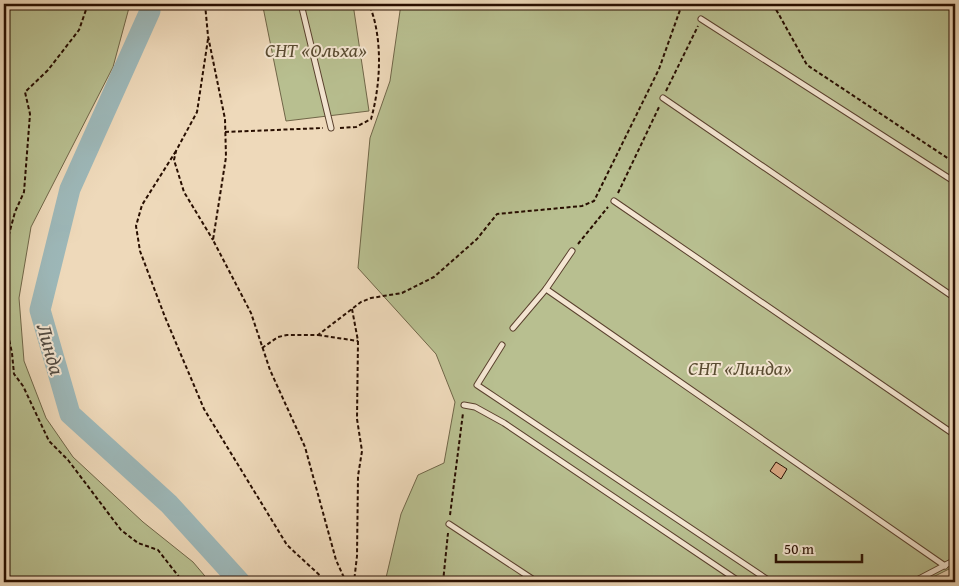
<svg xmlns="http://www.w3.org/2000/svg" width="959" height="586" viewBox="0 0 959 586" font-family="'Gentium Book Plus',serif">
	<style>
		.green { fill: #b8bf90; stroke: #706648 }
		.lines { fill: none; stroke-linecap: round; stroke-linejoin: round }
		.river { stroke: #9db8b9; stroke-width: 21 }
		.building { fill: #d9a883; stroke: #280e00 }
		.lane-casing { stroke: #5a412e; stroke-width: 7 }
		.street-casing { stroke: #5a412e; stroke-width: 12 }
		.path { stroke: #280e00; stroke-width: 2; stroke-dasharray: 4 2.5; stroke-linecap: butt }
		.lane { stroke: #f4e6d2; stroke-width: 5 }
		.street { stroke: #f4e6d2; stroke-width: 10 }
		.labels { text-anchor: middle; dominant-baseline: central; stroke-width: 4; stroke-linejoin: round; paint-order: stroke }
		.park-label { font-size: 20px; font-style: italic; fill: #5a4c32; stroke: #f4e6d2 }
		.water-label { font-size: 21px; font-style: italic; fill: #514a41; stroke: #f4e6d2 }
	</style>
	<rect width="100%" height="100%" fill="#eed9ba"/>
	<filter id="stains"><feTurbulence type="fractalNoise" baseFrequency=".004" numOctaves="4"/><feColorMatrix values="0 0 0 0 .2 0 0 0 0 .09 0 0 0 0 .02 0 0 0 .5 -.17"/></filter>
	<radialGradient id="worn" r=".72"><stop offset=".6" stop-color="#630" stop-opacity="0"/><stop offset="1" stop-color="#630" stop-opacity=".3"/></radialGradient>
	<!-- green -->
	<g class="green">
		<path d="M4 4H130L113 67 31 227 19 298 24 361 46 418 73 457 143 522 193 562 210 582H4Z"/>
		<path d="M256 4H353L369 111 286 121 263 7Z"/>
		<path d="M401 4H955V566L923 582H385L401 514 418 475 444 463 455 402 436 354 358 268 370 138 390 81Z"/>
	</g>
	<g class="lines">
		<!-- river -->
		<path class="river" d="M150 4V11L70 189 40 310 70 414 169 504 240 582"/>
	</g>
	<!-- building -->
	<path class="building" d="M776 462 787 469 781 479 770 471Z"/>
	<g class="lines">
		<!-- lane casing -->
		<g class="lane-casing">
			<g id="lane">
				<path d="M301 4 331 128"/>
				<path d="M701 19 955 182"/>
				<path d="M663 98 955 298"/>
				<path d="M614 201 955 435"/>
				<path d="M546 289 945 566"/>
				<path d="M513 328 546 289 572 251"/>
				<path d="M502 345 477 385 771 582"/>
				<path d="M464 405 475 407 504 423 740 582"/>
				<path d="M449 524 537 582"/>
				<path d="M913 582 955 560"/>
			</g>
		</g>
		<!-- street casing -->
		<g class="street-casing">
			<path id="street" d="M950 582 955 580"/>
		</g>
		<!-- path -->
		<g class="path">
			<path d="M88 4 79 30 48 70 25 92 30 114 24 192 15 212 8 238 9 280 5 311 7 321 5 334 9 339 12 353 14 374 23 386 49 441 68 460 121 530 138 543 158 550 183 582"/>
			<path d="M205 4 208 36 225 119 226 157 213 240 251 313 270 370 305 447 336 560 346 582"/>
			<path d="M773 4 807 65 955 163"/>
			<path d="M208 39 197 112 176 151 174 160 184 192 213 240"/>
			<path d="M666 91 698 26"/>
			<path d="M340 128 356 127 371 119C381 84 383 37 369 4"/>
			<path d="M225 132 323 128"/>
			<path d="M176 151 142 205 136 226 140 251 165 317 204 409 287 545 327 582"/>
			<path d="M618 193 660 105"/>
			<path d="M578 244 608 207"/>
			<path d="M352 309 358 341 357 419 362 451 358 476 357 556 354 582"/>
			<path d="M318 335 358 341"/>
			<path d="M262 348 278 337 287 335H318L361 302 371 298 402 293 434 277 477 239 497 214 582 206 594 201 659 69 680 10 684 4"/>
			<path d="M450 515 463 413"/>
			<path d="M443 582 448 533"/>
		</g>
		<!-- lane -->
		<use href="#lane" class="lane"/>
		<!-- street -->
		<use href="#street" class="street"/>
	</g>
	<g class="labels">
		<!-- park labels -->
		<g class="park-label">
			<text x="316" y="49">СНТ «Ольха»</text>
			<text x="740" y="367">СНТ «Линда»</text>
		</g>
		<!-- water labels -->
		<g class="water-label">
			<text transform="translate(51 349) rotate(74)">Линда</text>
		</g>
	</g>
	<!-- margin -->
	<rect width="959" height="586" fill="none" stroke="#eed9ba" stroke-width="20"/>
	<rect x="5" y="5" width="949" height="576" fill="none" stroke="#280e00" stroke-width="2.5"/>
	<rect x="10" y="10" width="939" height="566" fill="none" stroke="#280e00"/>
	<!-- scale -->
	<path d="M776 554v8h86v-8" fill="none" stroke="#280e00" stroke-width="2.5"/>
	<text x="784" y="554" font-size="15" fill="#280e00" stroke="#f4e6d2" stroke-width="4" paint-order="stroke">50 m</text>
	<rect width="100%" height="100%" filter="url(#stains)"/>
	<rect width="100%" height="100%" fill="url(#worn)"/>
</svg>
